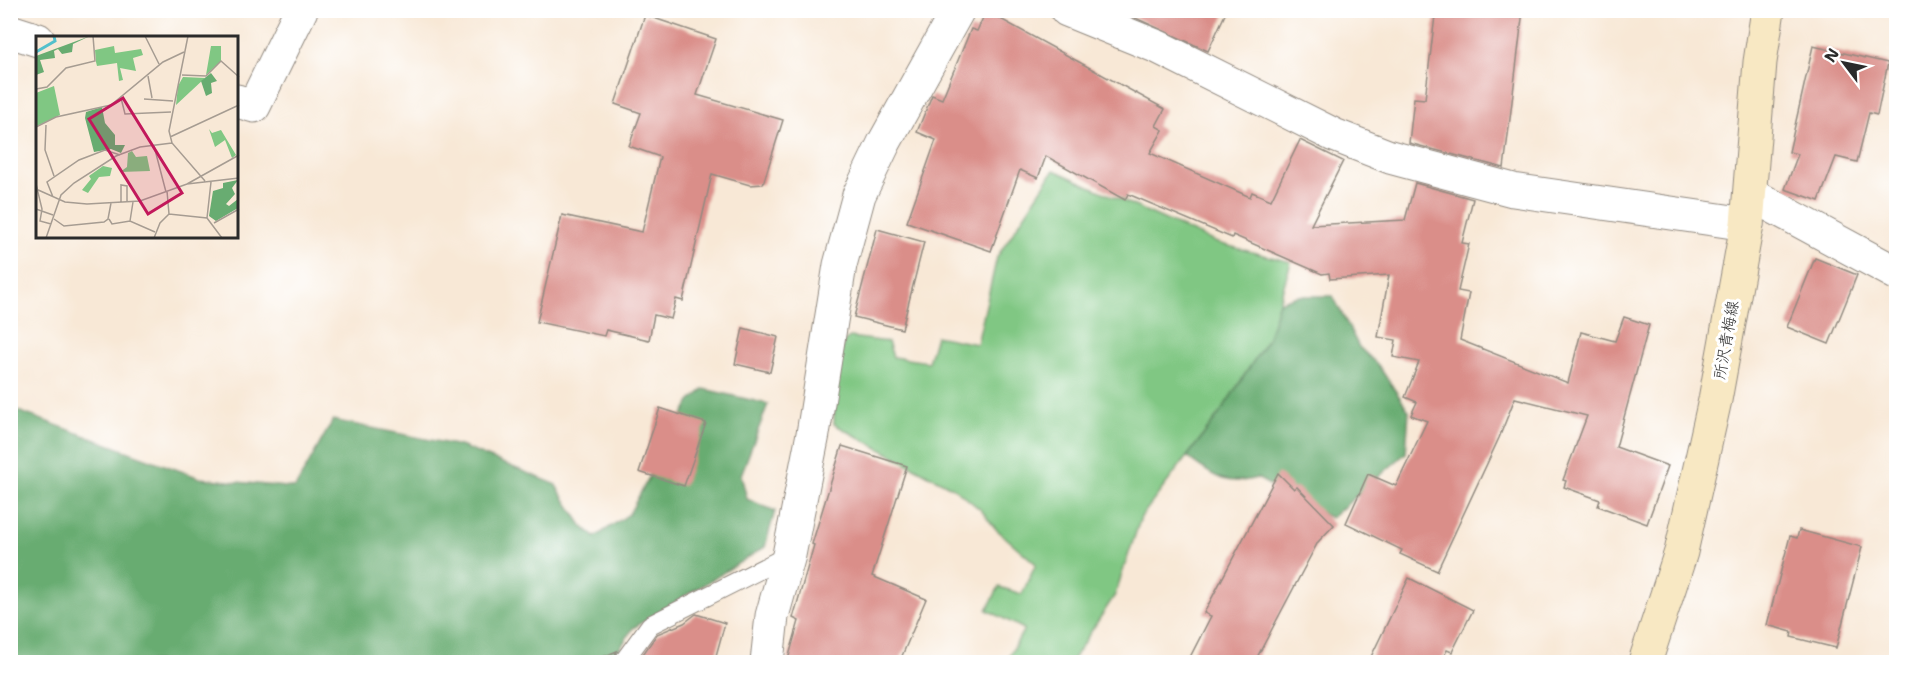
<svg xmlns="http://www.w3.org/2000/svg" width="1907" height="673" viewBox="0 0 1907 673" font-family="'Shantell Sans','Klee One',sans-serif">
	<style>
		.green { fill: #80c783; stroke: #567957; stroke-width: 1.5 }
		.forest { fill: #68ac71; stroke: #4a6c4e; stroke-width: 1.5 }
		.building { fill: #da8e89 }
		.lines { fill: none; stroke-linecap: round; stroke-linejoin: round }
		.service-casing { stroke: #928a80; stroke-width: 20 }
		.minor-casing { stroke: #928a80; stroke-width: 35 }
		.secondary-casing { stroke: #928a80; stroke-width: 35 }
		.service { stroke: #fff; stroke-width: 18 }
		.minor { stroke: #fff; stroke-width: 33 }
		.secondary { stroke: #f8e8c3; stroke-width: 33 }
		.labels { text-anchor: middle; dominant-baseline: central; stroke-width: 6; stroke-linejoin: round; paint-order: stroke }
		.street-label { font-size: 16px; fill: #2b2b2b; stroke: #fff }
		.inset-river { fill: none; stroke: #53c0cc; stroke-width: 3 }
		.inset-road { fill: none; stroke: #a69c92; stroke-width: 1.5 }
		.view { fill: #c2185b; fill-opacity: 0.15; stroke: #c2185b; stroke-width: 3 }
		.inset-edge { fill: none; stroke: #2b2b2b; stroke-width: 3 }
	</style>
	<rect width="100%" height="100%" fill="#fff"/>
	<filter id="ink" filterUnits="userSpaceOnUse"><feTurbulence type="fractalNoise" baseFrequency=".0167" numOctaves="2"/><feDisplacementMap in="SourceGraphic" scale="12" xChannelSelector="R" yChannelSelector="G"/><feConvolveMatrix kernelMatrix="1 2 1 2 8 2 1 2 1" color-interpolation-filters="sRGB"/></filter>
	<filter id="wash" filterUnits="userSpaceOnUse"><feTurbulence type="fractalNoise" baseFrequency=".008" numOctaves="4" result="noise"/><feDisplacementMap in="SourceGraphic" scale="24" xChannelSelector="R" yChannelSelector="G"/><feGaussianBlur stdDeviation="1.35" result="paint"/><feColorMatrix in="noise" values="0 0 0 0 0 0 0 0 0 0 0 0 0 0 0 0 0 1.4 0 .05"/><feComposite in="paint" operator="in"/></filter>
	<g filter="url(#wash)">
		<rect width="100%" height="100%" fill="#f8e8d6"/>
		<!-- green -->
		<path class="green" d="M1054 170 1217 243 1291 262 1268 339 1220 413 1141 517 1115 595 1071 662H1006L1024 629 987 610 999 587 1022 594 1036 564 996 529 981 510 955 489 834 424 835 385 844 341 850 337 888 342 893 357 928 362 936 336 977 344 997 257Z"/>
		<!-- forest -->
		<g class="forest">
			<path d="M1297 296H1333L1359 347 1378 365 1409 411 1406 453 1331 518 1257 478C1225 487 1213 476 1187 457L1220 413 1268 339 1279 302Z"/>
			<path d="M704 389 768 404 741 475 747 499 775 511 765 547 633 628 611 662H11L10 408 200 478 295 488 333 420 460 446 555 484 583 527 595 537 629 514 690 402Z"/>
		</g>
		<g id="blocks">
			<!-- building -->
			<g class="building">
				<path d="M1118 10H1227L1208 51Z"/>
				<path d="M1439 10H1523L1504 168 1409 143 1414 98 1425 99 1435 16H1438Z"/>
				<path d="M986 11 1165 109 1156 126 1163 130 1150 153 1250 197 1252 192 1271 200 1300 140 1343 161 1311 225 1405 220 1415 183 1473 199 1462 243 1469 244 1458 291 1469 293 1460 340 1568 383 1581 332 1615 341 1624 317 1649 325 1616 447 1668 466 1647 524 1598 506 1600 500 1564 487 1566 481 1563 480 1587 416 1515 398 1499 438 1437 571 1400 554 1402 550 1346 523 1368 474 1396 486 1427 421 1411 415 1417 402 1405 397 1419 362 1393 357 1396 340 1378 337 1389 275 1330 279 1329 273 1322 274 1233 235 1232 238 1128 194 1125 200 1046 156 1038 178 1020 170 991 251 907 222 936 140 917 132 932 95 942 99 971 29 977 31Z"/>
				<path d="M645 15 716 39 697 95 783 120 763 184 750 185 712 174 683 301 676 299 671 319 654 315 649 340 606 330 604 336 537 322 562 215 642 232 660 157 629 146 641 113 615 104Z"/>
				<path d="M1813 46 1888 63 1877 115 1869 113 1857 162 1836 157 1819 201 1785 189 1798 154 1789 152Z"/>
				<path d="M877 229 924 242 902 329 854 317Z"/>
				<path d="M1815 258 1857 275 1829 344 1787 327Z"/>
				<path d="M743 328 778 337 770 372 735 364Z"/>
				<path d="M660 408 706 423 684 486 639 472Z"/>
				<path d="M842 446 907 466 872 576 926 599 899 663H787L799 621 793 618 814 545 812 544Z"/>
				<path d="M1278 473 1294 489 1297 487 1334 525 1318 542 1254 663H1187L1211 616 1204 613Z"/>
				<path d="M1799 530 1862 547 1836 648 1791 637 1792 632 1767 625 1790 536 1797 538Z"/>
				<path d="M1409 578 1473 610 1452 652 1447 650 1441 663H1368Z"/>
				<path d="M696 614 725 623 714 663H637L657 634 684 623Z"/>
				<path d="M617 651 612 663H591V662Z"/>
			</g>
		</g>
	</g>
	<g filter="url(#ink)">
		<use href="#blocks" fill-opacity="0" stroke="#928a80" stroke-width="1.5"/>
		<g class="lines">
			<!-- service casing -->
			<g class="service-casing">
				<path id="service" d="M623 662 650 625 789 555"/>
			</g>
			<!-- minor casing -->
			<g class="minor-casing">
				<g id="minor">
					<path d="M1067 10 1158 47 1334 135 1390 157 1513 190 1747 224"/>
					<path d="M10 31 38 40"/>
					<path d="M237 101 254 106 301 10"/>
					<path d="M1750 194 1896 273"/>
					<path d="M767 662 772 616 789 555 813 434 840 265 859 195 884 143 958 10"/>
				</g>
			</g>
			<!-- secondary casing -->
			<g class="secondary-casing">
				<path id="secondary" d="M1645 662 1681 552 1715 400 1747 224 1760 62 1768 10"/>
			</g>
			<!-- service -->
			<use href="#service" class="service"/>
			<!-- minor -->
			<use href="#minor" class="minor"/>
			<!-- secondary -->
			<use href="#secondary" class="secondary"/>
		</g>
	</g>
	<g class="labels">
		<!-- street labels -->
		<g class="street-label">
			<text transform="translate(1726 340) rotate(-80)">所沢青梅線</text>
		</g>
	</g>
	<!-- overview -->
	<g transform="translate(36 36)">
		<rect width="202" height="202" fill="#f8e8d6"/>
		<path d="M78 10 79 17 105 13 107 19 97 22 100 35 84 32 87 44 83 45 81 27 61 30 60 26 59 14ZM175 10H185V25L170 39ZM147 41 169 42 140 69 142 50ZM18 50 24 79 1 90 0 57ZM173 93 176 97 185 94 200 119 196 122 189 104 179 111ZM96 115 100 121 111 120 114 135 84 136 91 131 92 117ZM67 130 76 132 74 140 63 141 52 157 46 154 55 143 53 140Z" fill="#80c783"/>
		<path d="M54 0 37 8 36 16 26 18 22 13 18 15 19 22 4 24 8 36 0 39V20ZM175 37 181 45 175 47 176 57 170 60 165 45ZM66 71 69 87 79 99V109H89L85 117 75 113 58 116 49 82 50 76ZM202 144 196 152 199 158 190 168 193 170 202 163V172L180 185 173 180 177 155 187 152V147Z" fill="#68ac71"/>
		<path class="inset-river" d="M0 16 19 5 18 0"/>
		<path class="inset-road" d="M109 0 123 28M152 0 133 95 136 107 169 145M146 39 170 40 185 25 203 41M112 40 116 62M0 53 11 51 30 32 59 25 57 0M85 62 89 78 135 76M108 63 137 65M10 89 9 114 18 140M0 91 20 81 75 69 127 26 148 16M134 101 203 69M118 110 130 156M0 148 6 173 4 185 15 188M151 148 203 119M0 153 29 166 51 168 104 165 151 148 203 142M131 155 133 178M17 161 11 146 43 124 69 114 84 119M85 166V149L91 150V165M0 173 17 179M171 182 175 146M18 183 28 190 68 186 72 183 75 167M73 183 76 188 94 185 119 196M94 185 97 166M178 187 203 173M10 202 25 159 38 147 80 120 104 111 136 107M118 202 124 187 133 178 171 182 186 202"/>
		<path class="view" d="M87 62 146 157 112 178 53 83Z"/>
		<rect width="202" height="202" class="inset-edge"/>
	</g>
	<!-- margin -->
	<rect width="1907" height="673" fill="none" stroke="#fff" stroke-width="36"/>
	<!-- north arrow -->
	<g transform="translate(1844 63) rotate(302)" stroke="#ffffff" stroke-width="4.5" paint-order="stroke">
	<path d="M0-4.5L10 22L0 15L-10 22Z" fill="#2b2b2b"/>
	<text y="-9" font-size="16" font-weight="bold" text-anchor="middle" fill="#2b2b2b">N</text>
	</g>
</svg>
